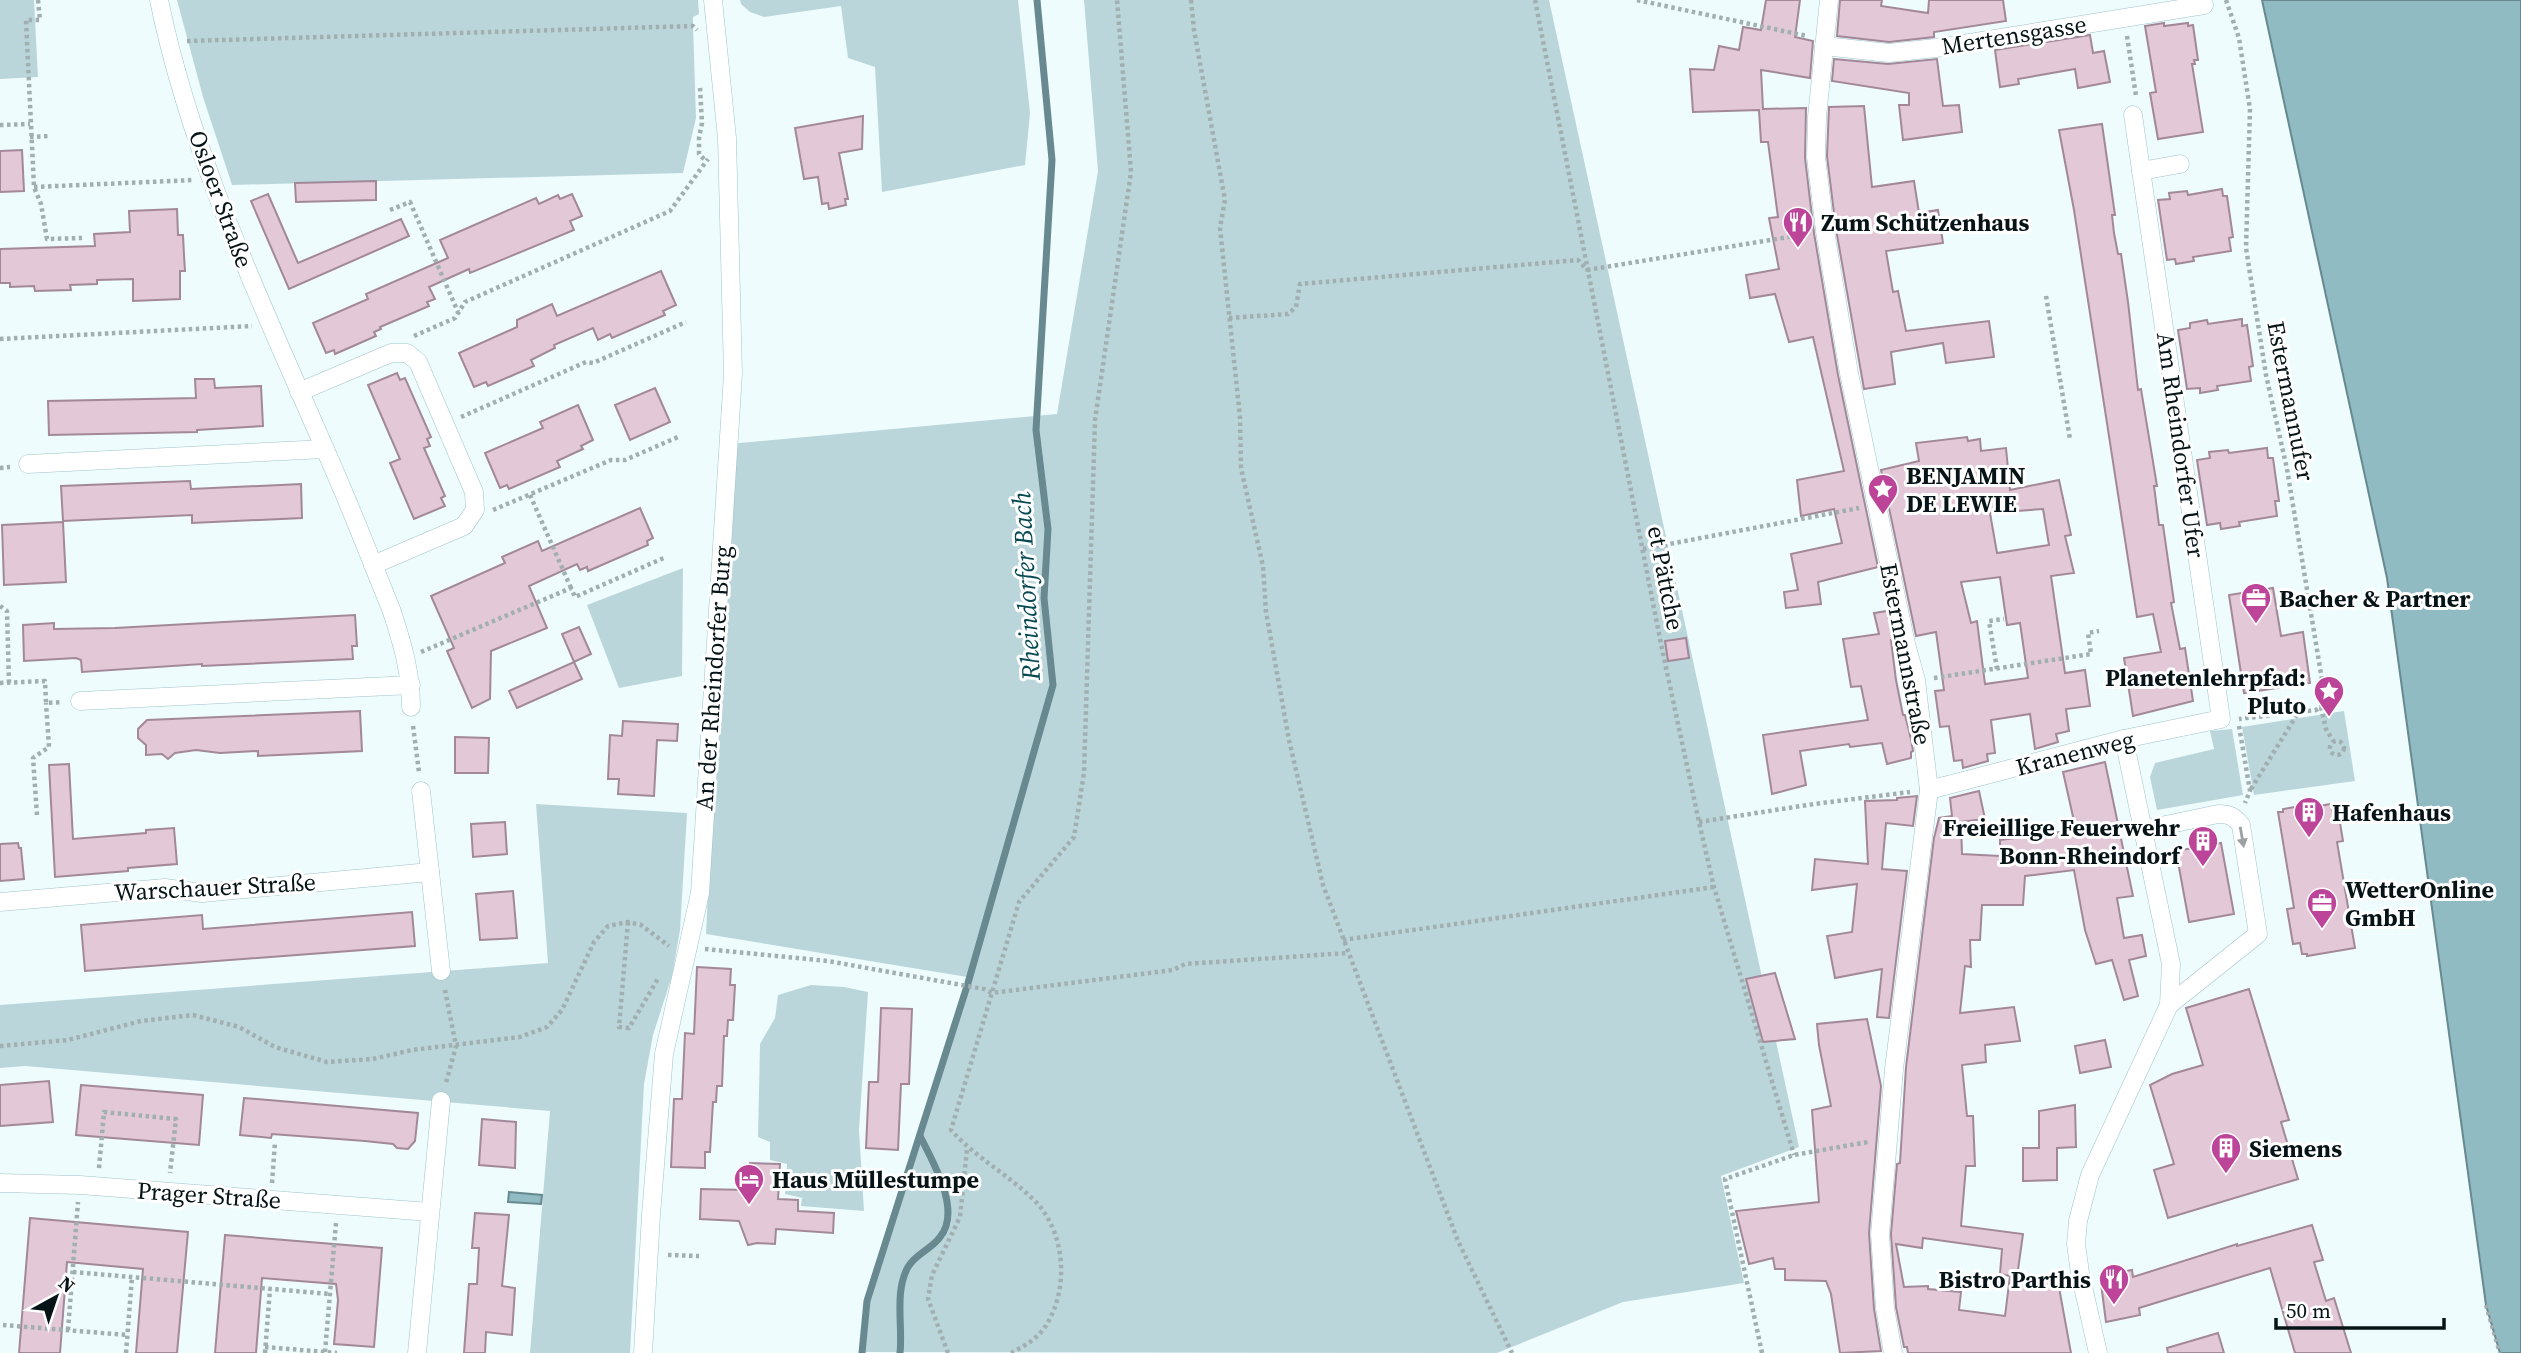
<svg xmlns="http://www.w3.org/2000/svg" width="2521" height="1353" viewBox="0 0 2521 1353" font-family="'Source Serif 4',serif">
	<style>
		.green { fill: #bbd6db }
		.water { fill: #90bbc2; stroke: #67898f; stroke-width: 2 }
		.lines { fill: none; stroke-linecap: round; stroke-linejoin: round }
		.stream { stroke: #67898f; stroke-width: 7 }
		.building { fill: #e3c8d8; stroke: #a28898; stroke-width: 2; fill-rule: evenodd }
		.street-casing { stroke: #a0c3c9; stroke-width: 19 }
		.path { stroke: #a1afb1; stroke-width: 4.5; stroke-dasharray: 3.5 3.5; stroke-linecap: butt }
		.street { stroke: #fff; stroke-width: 18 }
		.oneway { fill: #9ca1a2 }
		.labels { text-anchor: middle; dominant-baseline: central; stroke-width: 6; stroke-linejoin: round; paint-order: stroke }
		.street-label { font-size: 24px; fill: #071417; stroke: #fff }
		.poi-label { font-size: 24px; font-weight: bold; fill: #071417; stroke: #fff; text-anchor: start }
		.water-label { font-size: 26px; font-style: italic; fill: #064952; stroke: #fff }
	</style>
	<rect width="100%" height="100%" fill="#eefcfe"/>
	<!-- green -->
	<g class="green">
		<path d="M0 0H34L38 77 0 79Z"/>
		<path d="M177 0H698L699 14 693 17V25L696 118 683 173 232 185 203 97Z"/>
		<path d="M740 0H1018L1030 113 1025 165 882 192 875 67 848 58 841 6 764 17 750 12 741 4Z"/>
		<path d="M1084 0H1549L1799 1147 1721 1176 1744 1283 1623 1302 1497 1353 861 1352 864 1300 967 977 706 934 729 444 1057 414 1098 171Z"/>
		<path d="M683 568 682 676 619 688 587 605Z"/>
		<path d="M2344 711 2355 781 2254 795 2242 727Z"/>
		<path d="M2232 729 2243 795 2157 810 2150 777 2155 763 2214 749 2210 731Z"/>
		<path d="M536 804 687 813 680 930 672 976 653 1035 644 1084 630 1353H530L550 1111 25 1066 0 1068V1005L548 963Z"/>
		<path d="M811 985 844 987 868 992 859 1130 864 1211 801 1206 802 1198 785 1194 787 1164 770 1160V1142L758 1137 760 1044 775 1018 778 995Z"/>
	</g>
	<!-- water -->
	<g class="water">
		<path d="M2262 0H2521V1353H2500L2486 1305 2387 578Z"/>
		<path d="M509 1192 542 1195 541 1204 508 1202Z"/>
	</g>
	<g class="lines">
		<!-- stream -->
		<g class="stream">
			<path d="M862 1353 867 1301 968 983 1053 685 1044 598 1048 529 1036 430 1052 160 1037 0"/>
			<path d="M900 1353C903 1326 894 1292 908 1267 915 1254 932 1249 940 1237 962 1211 933 1162 920 1136"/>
		</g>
	</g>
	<!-- building -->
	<g class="building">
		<path d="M1766 0H1800L1795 37 1813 41 1810 78 1761 70 1763 109 1806 108 1805 158 1814 233 1838 375 1878 567 1818 582 1821 604 1786 608 1784 592 1798 590 1791 554 1842 543 1834 509 1801 516 1797 480 1844 471 1813 337 1789 342 1775 294 1750 298 1746 275 1779 269 1769 218 1778 217 1768 142H1761L1759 110 1693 112 1690 69 1714 70 1719 46 1739 50 1743 27 1761 30Z"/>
		<path d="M1840 0H1882L1881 6 1928 13 1929 0H2003L2006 21 1934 32V37L1889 42 1837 36Z"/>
		<path d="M2164 23V26L2188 23V26L2193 25 2198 60H2194L2195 64H2192L2203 132 2158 139 2150 93 2156 92 2145 26Z"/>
		<path d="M2090 35 2093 53 2104 51 2110 82 2078 88 2075 69 2018 79 2019 84 2000 87 1995 50Z"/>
		<path d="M1834 59 1888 64 1937 59 1943 106 1959 105 1962 132 1903 140 1899 105H1909V93L1832 81Z"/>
		<path d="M1864 106 1872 187 1914 181 1919 213 1938 210 1943 243 1886 251 1893 292 1898 291 1906 331 1989 321 1994 357 1946 363 1943 343 1891 352 1895 384 1864 389 1836 229 1827 156 1829 107Z"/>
		<path d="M863 116 862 149 839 153 848 199H845L846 205 829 209 828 203 822 204 818 177 804 179 795 128Z"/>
		<path d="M2102 124 2115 215H2112L2114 233 2118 254H2121L2128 302 2138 390 2141 389 2157 486H2154L2159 525H2163L2174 602 2171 603 2180 649 2185 648 2193 701 2133 716 2124 658 2161 652 2153 614 2137 617 2074 210 2059 130Z"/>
		<path d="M22 150 24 191 0 192V151Z"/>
		<path d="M376 181V200L296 202 295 183Z"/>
		<path d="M2222 189 2223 196H2227L2233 237 2229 238 2231 251 2193 257 2194 261 2176 264 2175 259 2167 260 2158 200 2170 199 2169 193 2187 191 2188 195Z"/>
		<path d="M268 194 298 263 401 219 409 236 289 289 251 201Z"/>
		<path d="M572 194 582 216 570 221 574 230 470 273 469 269 429 287 435 299 427 302 429 306 380 327 381 329 374 332 376 336 335 354 334 350 326 353 313 323 368 299 366 294 448 258 440 240 536 198 539 204 558 195 560 199Z"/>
		<path d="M177 209 178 235H183L184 255 185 271H180V299L133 301V279L97 280V284L70 285 71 290 35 291 34 286 10 287V283H0V249L95 246 94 234 130 232 129 211Z"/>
		<path d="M661 271 676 305 663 311 665 315 612 338 610 334 598 340 593 328 554 345 555 348 531 360 534 366 488 386 486 382 474 387 459 353 517 327V320L552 304 557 316Z"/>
		<path d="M2242 319V326L2247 325 2253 366 2249 367 2251 381 2217 386 2218 390 2200 393V388L2187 389 2178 330 2190 328V323L2207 320 2208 324Z"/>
		<path d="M397 373 400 380 405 378 431 437 427 439 430 446 424 448 445 496 441 498 445 506 414 519 390 463 400 459 368 385Z"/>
		<path d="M195 379H214L215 388 261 386 263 426 197 430V432L49 435 48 401 196 398Z"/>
		<path d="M655 388 670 422 630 440 615 405Z"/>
		<path d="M578 405 593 440 581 446 583 449 557 461 560 467 509 489 507 485 500 488 485 453 543 428 540 422Z"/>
		<path d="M1967 437 1968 441 1980 439 1981 451 2006 448 2010 490 2059 480 2071 535 2065 536 2074 573 2051 576 2065 673 2085 670 2090 706 2066 709 2069 731 2056 734 2058 742 2035 749 2030 714 1991 720 1995 753 1987 754 1988 761 1963 768 1962 760 1954 761 1949 726 1940 727 1935 691 1944 690 1936 632 1916 636 1881 470 1919 461 1916 443ZM2043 509 2049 545 1997 553 1990 513ZM2000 577 2007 625 2020 623 2028 678 1985 684 1977 621 1971 623 1961 582Z"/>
		<path d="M2267 448 2268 458H2273L2279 501H2275L2277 516 2239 522 2240 526 2221 529 2220 523 2207 525 2197 460 2210 458 2209 452 2228 450 2229 453Z"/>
		<path d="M190 481 191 489 301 484 302 518 192 523V515L63 521 61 486Z"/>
		<path d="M640 508 653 538 647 541 648 545 588 571 587 567 580 570 577 564 529 586 547 628 491 651 490 699 472 708 447 651 454 648 431 596 505 563 502 557 538 541 542 551Z"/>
		<path d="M63 522 66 582 4 585 2 525Z"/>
		<path d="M2273 588 2281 636 2303 632 2310 683 2244 693 2229 595Z"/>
		<path d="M1887 611 1893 640H1891L1896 680 1903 715H1905L1911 739 1913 751 1911 752V758L1887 764 1882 743 1850 747 1849 744 1800 751 1806 785 1772 794 1763 735 1868 720 1861 686 1851 687 1843 639 1879 634 1874 613Z"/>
		<path d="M355 615 357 646H352L353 659 202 666V664L82 672 81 660 76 658 24 661 23 625 54 623V629L115 628Z"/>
		<path d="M579 627 591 654 574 662 562 634Z"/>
		<path d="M1686 638 1689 658 1668 661 1665 641Z"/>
		<path d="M574 662 582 679 517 708 509 691Z"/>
		<path d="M360 711 362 751 258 756V751L220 753 196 750 175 753 168 759 162 754 146 755V745L138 738V729L147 720Z"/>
		<path d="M623 721 678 724 677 741 657 740 654 796 618 794 619 779H608L610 735 622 736Z"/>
		<path d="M455 737 489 738 488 773H455Z"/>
		<path d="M2105 762 2133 896 2117 898 2124 938 2142 935 2146 956 2129 960 2138 996 2124 1000 2112 960 2096 964 2085 930 2074 870 2025 876 2023 905H1982L1980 940H1970L1971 967 1965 966 1960 1013 2014 1007 2020 1041 1985 1045 1986 1062 1962 1065 1967 1116H1973L1975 1166H1966L1961 1226 2023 1234 2017 1277 2058 1282 2071 1353H1908L1907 1347H1904L1896 1307 1891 1234 1897 1164 1900 1163 1906 1067 1934 838 1939 818 1952 816 1950 798 1979 791 1985 819 1961 822 1962 854 2000 856V840L2076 830 2063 772ZM1923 1238 2002 1249 2000 1274 2010 1276 2005 1316 1959 1310 1961 1292 1928 1289V1286L1904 1287 1896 1244 1922 1248Z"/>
		<path d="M69 764 73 839 146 833V830L174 828 177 864 128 868V871L55 877 49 765Z"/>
		<path d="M1917 796 1913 826 1886 823 1882 869 1907 871 1889 1018 1877 1017 1882 969 1835 978 1827 936 1852 932 1857 884 1812 890 1815 859 1868 864 1865 801 1897 800V798Z"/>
		<path d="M2319 803V806L2331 804 2334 823H2340L2343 841 2337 842 2355 948 2307 956V954H2302L2300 943 2293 944 2287 909 2294 908 2278 812H2283V809Z"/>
		<path d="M505 822 507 854 473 857 471 824Z"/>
		<path d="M18 843 19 848H21L24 879 0 881V844Z"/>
		<path d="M2221 843 2234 914 2189 922 2176 851Z"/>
		<path d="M513 891 517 938 480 940 476 894Z"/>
		<path d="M412 912 415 946 85 971 81 925 202 915 203 929Z"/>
		<path d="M697 967 731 969 730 985H735L733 1020H728L727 1036H724L722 1086H717L716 1102H713L710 1152H705V1168L671 1167 674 1099H682L685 1033 694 1034Z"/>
		<path d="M1775 973 1795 1039 1763 1042 1746 979Z"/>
		<path d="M2249 989 2289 1120 2281 1122 2298 1179 2168 1218 2154 1170 2174 1164 2150 1085 2172 1074 2203 1065 2186 1008Z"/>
		<path d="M881 1008 912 1009 909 1084H901L898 1150 866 1148 869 1082H878Z"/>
		<path d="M1867 1019 1881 1086 1869 1233 1874 1309 1881 1351 1840 1353 1831 1294 1826 1281 1785 1280V1269H1775L1773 1258 1749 1264 1736 1211 1819 1202 1812 1110 1831 1106 1819 1045 1817 1024Z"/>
		<path d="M2105 1040 2111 1067 2080 1073 2075 1046Z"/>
		<path d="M49 1081 53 1122 0 1126V1085Z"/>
		<path d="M81 1085 203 1095 199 1145 76 1135Z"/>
		<path d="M244 1098 418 1113 415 1141 408 1149 397 1148 393 1144 365 1141 272 1134 271 1138 240 1135Z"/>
		<path d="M2075 1105 2076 1147 2057 1148V1180L2023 1181V1148H2039V1111Z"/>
		<path d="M482 1119 516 1122 515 1168 479 1165Z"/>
		<path d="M750 1163 780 1164 778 1199 798 1200V1211L834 1213 833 1233 776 1229 775 1244 757 1243 748 1245 739 1221 700 1219 701 1189 749 1190Z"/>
		<path d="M475 1213 509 1215 502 1286 515 1288 512 1335 486 1332 485 1353H464L469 1284H477L479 1248H472Z"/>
		<path d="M30 1218 188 1232 177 1353H136L143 1269 67 1262 60 1353H19Z"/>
		<path d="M2312 1225 2323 1260 2314 1262 2326 1301 2334 1298 2351 1353H2295L2270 1268 2139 1308 2140 1315 2106 1322 2100 1276 2132 1270 2133 1277 2237 1244V1246Z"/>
		<path d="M225 1235 382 1248 374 1347 334 1344 338 1300 336 1284 262 1278 256 1353H215Z"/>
		<path d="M2218 1333 2224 1353H2168L2167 1348Z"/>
	</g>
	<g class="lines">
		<!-- street casing -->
		<g class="street-casing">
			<g id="street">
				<path d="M159 0C191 156 261 302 324 447 348 500 369 555 391 609 402 642 411 672 411 707"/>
				<path d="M1829 0 1817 117 1816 157 1825 231 1849 373 1906 644 1916 680 1929 790 1894 1069 1880 1234 1885 1308 1893 1353"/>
				<path d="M1824 46 1889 53 1945 47 2204 5"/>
				<path d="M2141 171 2180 164"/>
				<path d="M299 392 391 353H407L418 362 474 492 475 510 464 526 373 565"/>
				<path d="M28 464 325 449"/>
				<path d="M80 701 411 685"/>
				<path d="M1929 790 2124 739 2221 719 2133 115"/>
				<path d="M421 791 441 971"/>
				<path d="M2142 830 2218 814C2229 814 2234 816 2241 825L2258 934 2169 1005"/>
				<path d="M0 902 165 888 202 893 430 872"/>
				<path d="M0 1183 80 1185 430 1212"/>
				<path d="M417 1353 441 1101"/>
				<path d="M643 1353 651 1215 664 1054 700 893 733 374 727 138 713 0"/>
				<path d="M2098 1353 2080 1273 2076 1244 2078 1221 2090 1175 2169 1005 2171 964 2124 739"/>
			</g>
		</g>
		<!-- path -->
		<g class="path">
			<path d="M38 0 40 20H26L34 187 41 204 47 239 82 238"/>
			<path d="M1191 0 1194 30 1225 200 1220 228 1240 417 1241 468 1263 566 1266 612 1289 740 1323 885 1458 1241 1512 1353"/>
			<path d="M1535 0 1661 644 1699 822 1714 887 1794 1155"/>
			<path d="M1637 0 1807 36"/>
			<path d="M2226 0 2239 38 2250 109 2246 248 2266 375 2287 469 2324 692 2321 707 2316 710 2239 719"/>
			<path d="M2127 36 2136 96"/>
			<path d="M187 41 693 26 697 30"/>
			<path d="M700 88 702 123 699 138V154L706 161"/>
			<path d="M0 125 30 124"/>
			<path d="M30 137 50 136"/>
			<path d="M34 187 194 180"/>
			<path d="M390 210 410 202 458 312"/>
			<path d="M1587 270 1807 234"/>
			<path d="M2046 296 2070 439"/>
			<path d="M1229 318 1288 314 1296 307 1300 284 1578 260 1587 270"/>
			<path d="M414 336 455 318 465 302 670 211 708 159"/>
			<path d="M0 339 252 326"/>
			<path d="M461 417 586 362 593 363 686 322"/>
			<path d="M0 468 10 467"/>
			<path d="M530 495 571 588"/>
			<path d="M493 510 611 460H625L678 437"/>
			<path d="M1643 549 1859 508"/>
			<path d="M0 606 7 611 9 683"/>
			<path d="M421 652 571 588 575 597 666 557"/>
			<path d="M1997 669 1989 621 2004 619"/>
			<path d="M1934 678 2091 654 2088 633 2099 631"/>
			<path d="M0 683 45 681 46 703 62 702"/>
			<path d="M2321 707 2326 729 2333 741"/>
			<path d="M413 726 419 772"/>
			<path d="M2239 726 2250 791 2245 803"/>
			<circle cx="2337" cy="748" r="7"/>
			<path d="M2251 789 2298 713"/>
			<path d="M37 815 33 758 49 747 46 703"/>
			<path d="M1699 822 1814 804 1910 792"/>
			<path d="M628 922 619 1027 629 1028 659 977"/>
			<path d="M1343 940 1714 887"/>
			<path d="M705 949 828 961 984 989 992 993 1173 970 1185 964 1348 953"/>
			<path d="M445 990 456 1046 446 1083"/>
			<path d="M0 1046 68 1040 141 1021 193 1015 239 1027 275 1047 327 1062 373 1059 412 1050 520 1037 547 1027 562 1010 594 942 608 926 628 922 641 925 669 946"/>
			<path d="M99 1168 104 1112 114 1113 176 1119 170 1173"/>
			<path d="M272 1183 275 1142"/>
			<path d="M668 1255 699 1256"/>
			<path d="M73 1272 330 1294"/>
			<path d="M2486 1305 2500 1353"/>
			<path d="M3 1325 127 1335"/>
			<path d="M68 1330 78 1202"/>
			<path d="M265 1347 337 1353"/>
			<path d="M325 1352 336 1223"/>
			<path d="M126 1353 132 1277"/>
			<path d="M265 1353 270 1289"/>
			<path d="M948 1353 928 1299 932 1275 960 1217 967 1149"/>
			<path d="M1011 1353C1023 1347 1037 1339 1045 1327 1070 1289 1066 1231 1033 1199 1007 1174 975 1157 951 1130L1019 902 1074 837 1084 773 1095 420 1131 172 1117 0"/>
			<path d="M1762 1353 1725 1179 1794 1155 1868 1142"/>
		</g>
		<!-- street -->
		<use href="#street" class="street"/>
	</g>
	<!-- one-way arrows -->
	<defs><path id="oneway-solid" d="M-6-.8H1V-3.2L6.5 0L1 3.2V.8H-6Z" transform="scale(1.75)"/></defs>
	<use class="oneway" href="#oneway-solid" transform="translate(2242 837) rotate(80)"/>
	<!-- icons -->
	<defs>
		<g id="restaurant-pin" transform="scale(1.575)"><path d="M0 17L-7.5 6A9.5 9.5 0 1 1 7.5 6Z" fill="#bc4499" stroke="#fff"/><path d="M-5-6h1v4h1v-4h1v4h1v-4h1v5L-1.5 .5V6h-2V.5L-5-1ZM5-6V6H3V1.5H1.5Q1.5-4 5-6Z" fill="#fff"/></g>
		<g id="sight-pin" transform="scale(1.575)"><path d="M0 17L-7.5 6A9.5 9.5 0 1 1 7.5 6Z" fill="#bc4499" stroke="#fff"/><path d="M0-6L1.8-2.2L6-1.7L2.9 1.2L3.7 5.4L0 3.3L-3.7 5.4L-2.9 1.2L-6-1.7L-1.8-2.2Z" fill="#fff"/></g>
		<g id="office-pin" transform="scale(1.575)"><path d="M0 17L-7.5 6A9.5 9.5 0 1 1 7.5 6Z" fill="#bc4499" stroke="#fff"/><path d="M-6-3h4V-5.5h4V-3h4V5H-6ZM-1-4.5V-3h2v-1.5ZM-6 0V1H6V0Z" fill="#fff"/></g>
		<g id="building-pin" transform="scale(1.575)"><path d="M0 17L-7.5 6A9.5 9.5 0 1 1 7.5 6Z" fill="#bc4499" stroke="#fff"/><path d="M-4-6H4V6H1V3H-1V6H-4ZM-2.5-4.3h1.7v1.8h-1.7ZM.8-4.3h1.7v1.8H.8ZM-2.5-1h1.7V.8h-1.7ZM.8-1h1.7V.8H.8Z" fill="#fff"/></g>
		<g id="hotel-pin" transform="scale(1.575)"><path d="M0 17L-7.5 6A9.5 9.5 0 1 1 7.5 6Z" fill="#bc4499" stroke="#fff"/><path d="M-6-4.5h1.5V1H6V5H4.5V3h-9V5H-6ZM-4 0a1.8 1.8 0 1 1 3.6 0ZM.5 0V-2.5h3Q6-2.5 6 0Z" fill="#fff"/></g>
	</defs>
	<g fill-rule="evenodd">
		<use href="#restaurant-pin" x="1798" y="222"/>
		<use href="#sight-pin" x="1883" y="489"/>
		<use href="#office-pin" x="2256" y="598"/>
		<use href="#sight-pin" x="2329" y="691"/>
		<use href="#building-pin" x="2309" y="812"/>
		<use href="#building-pin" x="2203" y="841"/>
		<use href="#office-pin" x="2322" y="903"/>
		<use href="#building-pin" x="2226" y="1148"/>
		<use href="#hotel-pin" x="749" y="1179"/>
		<use href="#restaurant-pin" x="2114" y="1279"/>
	</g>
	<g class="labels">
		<!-- street labels -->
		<g class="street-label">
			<text transform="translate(2014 35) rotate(-9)">Mertensgasse</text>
			<text transform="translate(221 199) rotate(70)">Osloer Straße</text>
			<text transform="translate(2291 401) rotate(79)">Estermannufer</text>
			<text transform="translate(2181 445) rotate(82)">Am Rheindorfer Ufer</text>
			<text transform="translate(1666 578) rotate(79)">et Pättche</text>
			<text transform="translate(1906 654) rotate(79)">Estermannstraße</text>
			<text transform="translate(713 678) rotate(-86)">An der Rheindorfer Burg</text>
			<text transform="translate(2075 753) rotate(-14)">Kranenweg</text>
			<text transform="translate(215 887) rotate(-3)">Warschauer Straße</text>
			<text transform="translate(209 1195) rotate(4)">Prager Straße</text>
		</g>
		<!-- poi labels -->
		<g class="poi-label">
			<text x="1821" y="222">Zum Schützenhaus</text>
			<text x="1906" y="475">BENJAMIN<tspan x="1906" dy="28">DE LEWIE</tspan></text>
			<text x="2279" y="598">Bacher &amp; Partner</text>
			<text x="2306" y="677" text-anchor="end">Planetenlehrpfad:<tspan x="2306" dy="28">Pluto</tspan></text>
			<text x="2332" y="812">Hafenhaus</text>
			<text x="2180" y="827" text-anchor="end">Freieillige Feuerwehr<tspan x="2180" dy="28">Bonn-Rheindorf</tspan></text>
			<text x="2345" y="889">WetterOnline<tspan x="2345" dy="28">GmbH</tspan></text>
			<text x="2249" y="1148">Siemens</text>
			<text x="772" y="1179">Haus Müllestumpe</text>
			<text x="2091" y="1279" text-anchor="end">Bistro Parthis</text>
		</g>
		<!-- water labels -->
		<g class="water-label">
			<text transform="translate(1026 586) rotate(-93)">Rheindorfer Bach</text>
		</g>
	</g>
	<!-- north arrow -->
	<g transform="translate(56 1297) rotate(40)" stroke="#ffffff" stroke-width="5" paint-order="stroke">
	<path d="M0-5L12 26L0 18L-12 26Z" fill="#071417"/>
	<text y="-10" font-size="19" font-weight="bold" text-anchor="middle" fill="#071417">N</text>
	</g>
	<!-- scale -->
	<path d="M2276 1318v10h168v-10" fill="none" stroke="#071417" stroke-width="3.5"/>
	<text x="2286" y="1318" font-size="21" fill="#071417" stroke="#ffffff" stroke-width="5" paint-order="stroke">50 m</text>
</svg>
